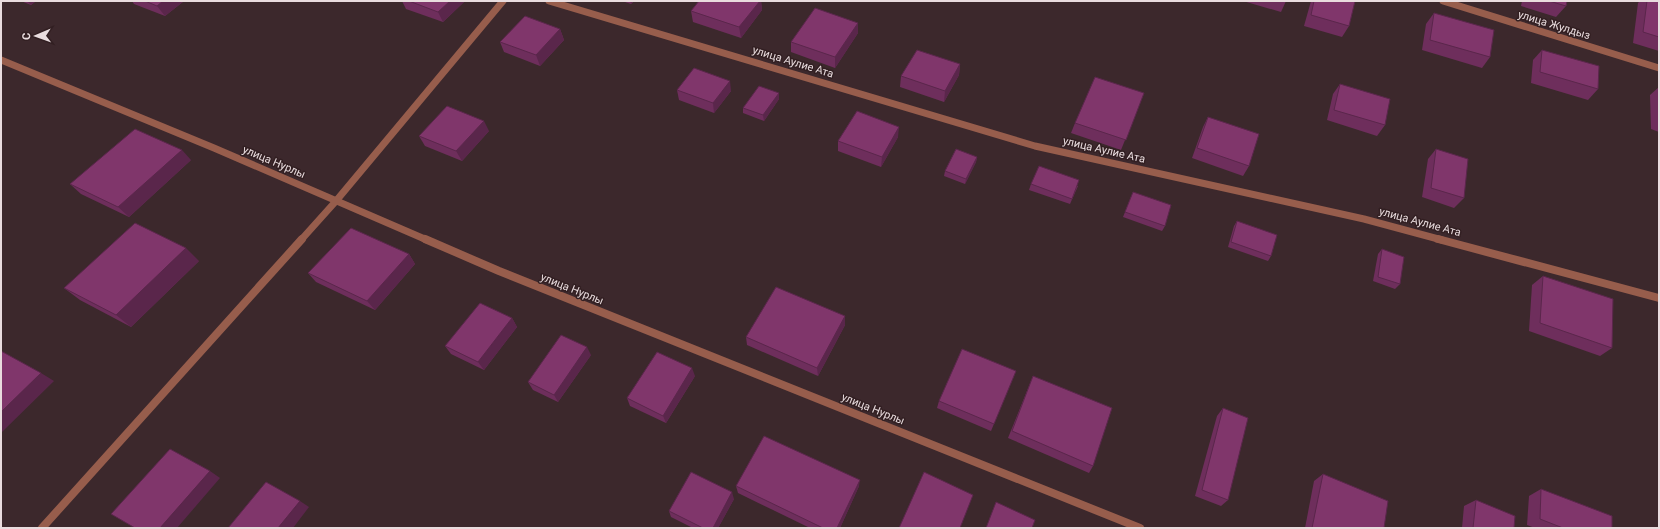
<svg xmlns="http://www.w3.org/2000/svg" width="1660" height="529" viewBox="0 0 1660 529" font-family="Roboto,sans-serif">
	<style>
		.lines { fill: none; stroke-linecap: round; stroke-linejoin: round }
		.street-far1 { stroke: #975d4c; stroke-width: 7 }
		.street { stroke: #975d4c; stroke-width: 8 }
		.wall { fill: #6e2e5c }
		.shaded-wall { fill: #5a264b }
		.building { fill: #80366b; stroke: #5a264b }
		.labels { text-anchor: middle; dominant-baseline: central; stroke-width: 3; stroke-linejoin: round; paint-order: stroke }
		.street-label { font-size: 11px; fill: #e9dcde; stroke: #321f22 }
	</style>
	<rect width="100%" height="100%" fill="#3c282c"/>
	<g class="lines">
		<!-- street-far1 -->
		<g class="street-far1">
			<path d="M549 1 1035 146 1364 219 1442 240"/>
			<path d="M1443 1 1659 68"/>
			<path d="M1 60 214 148 427 240"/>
			<path d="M301 240 336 201 503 1"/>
		</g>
		<!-- street -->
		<g class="street">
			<path d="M425 239 499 271 1140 528"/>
			<path d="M1438 239 1659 298"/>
			<path d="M42 528 302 239"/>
		</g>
	</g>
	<!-- wall -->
	<g class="wall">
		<path d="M21 1H36L31 5Z"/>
		<path d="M132 1H184L165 16 134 4Z"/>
		<path d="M402 1H465L443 22 406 9Z"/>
		<path d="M622 1H634L631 4Z"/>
		<path d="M699 1H761L762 10 741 38 693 22 691 11Z"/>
		<path d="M1243 1H1286L1281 12Z"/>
		<path d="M1311 1H1355L1349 26 1342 37 1304 26Z"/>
		<path d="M1522 1H1567L1566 6 1556 17 1521 6Z"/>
		<path d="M1640 1H1659V51L1633 43 1638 3Z"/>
		<path d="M1434 13 1490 57 1482 68 1422 50 1426 24Z"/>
		<path d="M858 23V33L835 68 791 52V42Z"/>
		<path d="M560 29 564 40 540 66 504 52 500 42Z"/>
		<path d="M1542 50 1598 89 1588 100 1531 83 1533 60Z"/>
		<path d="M960 64 959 75 944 102 900 87 901 76Z"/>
		<path d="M1340 84 1385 125 1377 136 1327 120 1333 94Z"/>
		<path d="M1659 87V132L1651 129 1650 95Z"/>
		<path d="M677 90 731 91 714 113 679 100Z"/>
		<path d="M779 93V99L764 121 743 113V108Z"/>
		<path d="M1144 93 1121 150 1071 133 1075 123Z"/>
		<path d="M1208 117 1249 166 1243 176 1192 158 1203 127Z"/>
		<path d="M489 131 462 161 425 146 419 136Z"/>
		<path d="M898 137 881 167 838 151V141Z"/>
		<path d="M1436 149 1464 198 1454 208 1422 197 1428 159Z"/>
		<path d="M977 157 976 162 965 184 944 176 945 171Z"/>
		<path d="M191 160 129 217 81 194 70 184Z"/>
		<path d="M1031 184 1078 186 1070 204 1029 190Z"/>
		<path d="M1131 197 1165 226 1162 231 1123 217Z"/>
		<path d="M1237 221 1271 256 1268 261 1228 247 1234 226Z"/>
		<path d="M1382 249 1400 284 1395 289 1373 281 1378 254Z"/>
		<path d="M409 254 415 264 375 310 316 282 308 273Z"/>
		<path d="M199 261 131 327 80 300 64 288Z"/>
		<path d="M1543 276 1612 348 1600 356 1529 331 1532 285Z"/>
		<path d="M845 316V325L818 376 747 345 746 337Z"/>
		<path d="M512 318 517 327 484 370 451 354 445 346Z"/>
		<path d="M591 355 558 402 533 390 528 382Z"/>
		<path d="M1016 371 991 431 937 408 939 401Z"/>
		<path d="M695 376 666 423 630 406 627 398Z"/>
		<path d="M1033 376 1093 466 1089 473 1008 438Z"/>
		<path d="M1223 408 1228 500 1221 506 1195 496 1217 416Z"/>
		<path d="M1323 474 1384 528H1305L1314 481Z"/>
		<path d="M736 486H859L840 528H810L738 493Z"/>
		<path d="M1541 489 1612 528H1535L1527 525 1529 496Z"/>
		<path d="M734 499 718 528H693L671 517 669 511Z"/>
		<path d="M1476 500 1514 528H1462L1464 506Z"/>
	</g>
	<!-- shaded-wall -->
	<g class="shaded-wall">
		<path d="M27 1H36L31 5Z"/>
		<path d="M163 1H184L165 16 157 6Z"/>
		<path d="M450 1H465L443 22 438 12Z"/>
		<path d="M630 1H634L631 4Z"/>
		<path d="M760 1H761L762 10 741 38 739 27Z"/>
		<path d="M858 23V33L835 68V57Z"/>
		<path d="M560 29 564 40 540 66 536 55Z"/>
		<path d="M960 64 959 75 944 102 945 91Z"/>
		<path d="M730 81 731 91 714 113 713 103Z"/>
		<path d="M779 93V99L764 121 763 115Z"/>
		<path d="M484 121 489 131 462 161 456 151Z"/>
		<path d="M899 127 898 137 881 167 882 157Z"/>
		<path d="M182 150 191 160 129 217 118 207Z"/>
		<path d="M977 157 976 162 965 184 966 179Z"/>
		<path d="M186 248 199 261 131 327 116 315Z"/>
		<path d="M409 254 415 264 375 310 367 301Z"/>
		<path d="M845 316V325L818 376 817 368Z"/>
		<path d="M512 318 517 327 484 370 478 362Z"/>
		<path d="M587 347 591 355 558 402 554 395Z"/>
		<path d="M692 368 695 376 666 423 663 416Z"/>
		<path d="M41 373 54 381 1 433V412Z"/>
		<path d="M210 471 220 478 177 528H160Z"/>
		<path d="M860 480 859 486 840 528H837Z"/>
		<path d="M732 492 734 499 718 528H713Z"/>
		<path d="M300 501 309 507 293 528H278Z"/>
	</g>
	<!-- building -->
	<g class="building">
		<path d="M145 1H163L157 6Z"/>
		<path d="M409 1H450L438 12Z"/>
		<path d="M699 1H760L739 27 691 11Z"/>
		<path d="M1314 1H1355L1349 26 1311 15Z"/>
		<path d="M1549 1H1567L1566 6Z"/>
		<path d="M1647 1H1659V37L1643 32Z"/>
		<path d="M815 8 858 23 835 57 791 42Z"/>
		<path d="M1434 13 1494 30 1490 57 1430 40Z"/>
		<path d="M525 16 560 29 536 55 500 42Z"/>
		<path d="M917 50 960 64 945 91 901 76Z"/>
		<path d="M1542 50 1599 66 1598 89 1540 72Z"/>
		<path d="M694 68 730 81 713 103 677 90Z"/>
		<path d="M1095 77 1144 93 1126 140 1075 123Z"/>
		<path d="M1340 84 1390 99 1385 125 1334 110Z"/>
		<path d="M759 86 779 93 763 115 743 108Z"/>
		<path d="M447 106 484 121 456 151 419 136Z"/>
		<path d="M857 111 899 127 882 157 838 141Z"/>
		<path d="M1208 117 1259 134 1249 166 1197 148Z"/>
		<path d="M135 129 182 150 118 207 70 184Z"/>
		<path d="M956 149 977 157 966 179 945 171Z"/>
		<path d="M1436 149 1468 159 1464 198 1431 188Z"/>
		<path d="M1039 166 1079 180 1072 199 1031 184Z"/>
		<path d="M1133 192 1171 205 1165 226 1125 212Z"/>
		<path d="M1237 221 1277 235 1271 256 1231 242Z"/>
		<path d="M135 223 186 248 116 315 64 288Z"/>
		<path d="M351 228 409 254 367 301 308 273Z"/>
		<path d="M1382 249 1404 257 1400 284 1378 277Z"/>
		<path d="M1543 276 1613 299 1612 348 1540 323Z"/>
		<path d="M776 287 845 316 817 368 746 337Z"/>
		<path d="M480 303 512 318 478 362 445 346Z"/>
		<path d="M561 335 587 347 554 395 528 382Z"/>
		<path d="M962 349 1016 371 994 424 939 401Z"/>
		<path d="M1 351 41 373 1 412Z"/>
		<path d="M657 352 692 368 663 416 627 398Z"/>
		<path d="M1033 376 1112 408 1093 466 1012 431Z"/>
		<path d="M1223 408 1248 418 1228 500 1202 490Z"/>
		<path d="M764 436 860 480 837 528H823L736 486Z"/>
		<path d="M170 449 210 471 160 528H135L111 514Z"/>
		<path d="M691 472 732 492 713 528H703L669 511Z"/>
		<path d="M924 472 973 495 960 528H899Z"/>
		<path d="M1323 474 1388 501 1384 528H1312Z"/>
		<path d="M266 482 300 501 278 528H228Z"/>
		<path d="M1541 489 1612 516V528H1563L1540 519Z"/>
		<path d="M1476 500 1515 516 1514 528H1473Z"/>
		<path d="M996 502 1035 520 1032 528H986Z"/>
	</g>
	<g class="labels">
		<!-- street labels -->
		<g class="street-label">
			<text transform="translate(1554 25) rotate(17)">улица Жулдыз</text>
			<text transform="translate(793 62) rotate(17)">улица Аулие Ата</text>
			<text transform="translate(1104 150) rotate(13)">улица Аулие Ата</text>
			<text transform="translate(274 162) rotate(23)">улица Нурлы</text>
			<text transform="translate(1420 222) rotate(15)">улица Аулие Ата</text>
			<text transform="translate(572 289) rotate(22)">улица Нурлы</text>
			<text transform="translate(873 409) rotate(22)">улица Нурлы</text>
		</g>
	</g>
	<!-- border -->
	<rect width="1660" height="529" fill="none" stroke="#e9dcde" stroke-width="4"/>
	<!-- north arrow -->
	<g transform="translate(36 36) rotate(268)" stroke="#321f22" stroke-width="3" paint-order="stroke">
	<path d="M0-3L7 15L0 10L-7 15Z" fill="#e9dcde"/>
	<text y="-6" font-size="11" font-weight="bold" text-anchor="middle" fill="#e9dcde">С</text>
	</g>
</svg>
